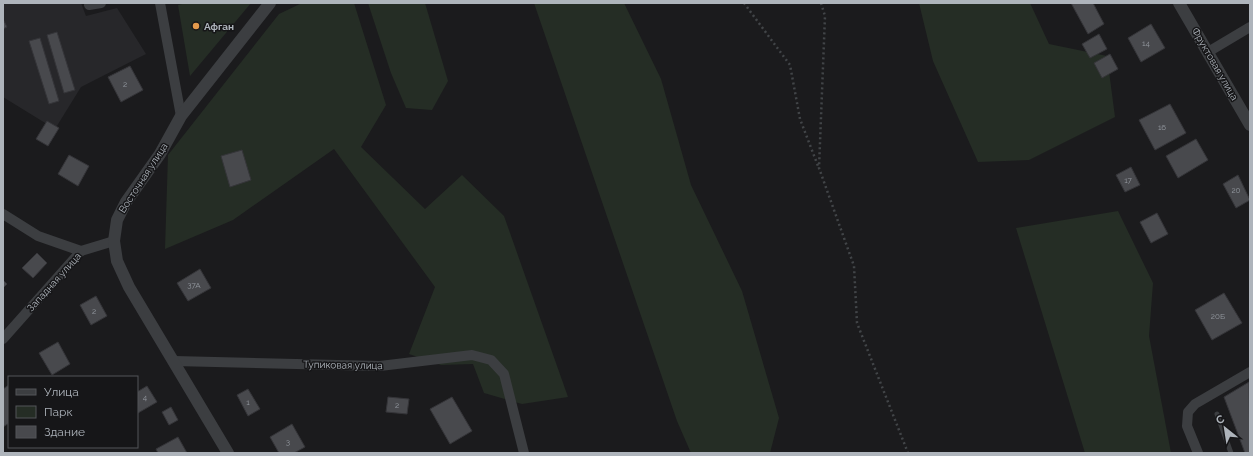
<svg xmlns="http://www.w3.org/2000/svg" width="1253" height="456" viewBox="0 0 1253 456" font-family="Raleway,sans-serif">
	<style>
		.built { fill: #27272a }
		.green { fill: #252d25 }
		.building { fill: #48494d; stroke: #353539 }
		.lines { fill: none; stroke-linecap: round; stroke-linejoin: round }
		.path { stroke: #424548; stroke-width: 2.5; stroke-dasharray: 2 3; stroke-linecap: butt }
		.service { stroke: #3c3e41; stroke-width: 5 }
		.minor { stroke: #3c3e41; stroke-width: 10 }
		.tertiary { stroke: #3c3e41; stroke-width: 12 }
		.poi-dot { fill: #e3994c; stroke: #161618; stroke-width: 1.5 }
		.labels { text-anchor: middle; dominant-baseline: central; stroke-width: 3; stroke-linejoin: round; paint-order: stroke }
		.number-label { font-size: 8px; fill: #9499a0 }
		.poi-label { font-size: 10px; font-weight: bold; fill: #aeb4bb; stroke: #161618; text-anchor: start }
		.street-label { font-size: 10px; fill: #aeb4bb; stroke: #161618 }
	</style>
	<rect width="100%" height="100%" fill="#1b1b1d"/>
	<!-- built -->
	<path class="built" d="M3 3H81L86 16 117 8 146 54 81 87 55 129 3 97Z"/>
	<!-- green -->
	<g class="green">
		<path d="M186 3H251L190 76 178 5Z"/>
		<path d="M302 3H354L386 105 361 147 425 209 462 175 504 216 568 397 522 404 484 393 473 364 441 365 409 354 435 287 334 149 233 220 165 249 168 155 279 14Z"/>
		<path d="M368 3H425L448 81 432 110 406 108 391 73Z"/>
		<path d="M534 3H624L661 79 691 185 742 291 779 418 770 453H691L677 421Z"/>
		<path d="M919 3H1030L1049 44 1107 56 1115 117 1029 160 978 162 933 61Z"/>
		<path d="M1118 211 1153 283 1149 336 1171 453H1085L1016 228Z"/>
	</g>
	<!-- building -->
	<g class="building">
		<path d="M1071 3H1093L1104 24 1088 34Z"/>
		<path d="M3 19 7 27 3 29Z"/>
		<path d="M1151 24 1165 48 1141 62 1128 38Z"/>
		<path d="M57 32 75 90 64 93 47 35Z"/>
		<path d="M1099 34 1107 49 1090 58 1082 44Z"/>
		<path d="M40 38 59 101 49 104 29 41Z"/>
		<path d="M1110 54 1118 69 1102 78 1094 63Z"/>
		<path d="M130 66 143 90 121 102 108 77Z"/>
		<path d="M1170 104 1186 133 1155 150 1139 120Z"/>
		<path d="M47 121 59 128 48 146 36 139Z"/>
		<path d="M1196 139 1208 160 1178 178 1166 156Z"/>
		<path d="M242 150 251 180 230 187 221 156Z"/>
		<path d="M69 155 89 166 78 186 58 174Z"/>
		<path d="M1131 167 1140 185 1125 192 1116 175Z"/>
		<path d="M1238 175 1250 200 1236 208 1223 184Z"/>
		<path d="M1157 213 1168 234 1151 243 1140 222Z"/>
		<path d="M37 253 47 263 33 278 22 268Z"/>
		<path d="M200 269 211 288 188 301 177 283Z"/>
		<path d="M3 280 7 284 3 288Z"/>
		<path d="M1224 293 1242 323 1212 340 1195 310Z"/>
		<path d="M96 296 107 316 91 325 80 305Z"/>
		<path d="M58 342 70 364 52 375 39 353Z"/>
		<path d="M1249 382 1250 453H1245L1224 397Z"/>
		<path d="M9 385V423L3 427V389Z"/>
		<path d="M147 386 157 402 138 413 137 392Z"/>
		<path d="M248 389 260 409 248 416 237 395Z"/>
		<path d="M388 397 409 399 407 414 386 412Z"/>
		<path d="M452 397 472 431 450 444 430 409Z"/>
		<path d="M171 407 178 420 169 425 162 412Z"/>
		<path d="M292 424 305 447 294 453H279L270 437Z"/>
		<path d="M178 437 187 453H158L156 449Z"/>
	</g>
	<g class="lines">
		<!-- path -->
		<g class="path">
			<path d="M744 3 790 65 800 119 818 166"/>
			<path d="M821 3 825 16 819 168 854 266 857 323 908 453"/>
		</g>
		<!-- service -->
		<path class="service" d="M1217 414 1231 453"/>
		<!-- minor -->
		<g class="minor">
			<path d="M160 3 181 116"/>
			<path d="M89 5 101 3"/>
			<path d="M1208 52 1250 27"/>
			<path d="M3 214 38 236 81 251"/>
			<path d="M3 339 81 251 114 241"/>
			<path d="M174 361 380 366 472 355 491 360 504 374 524 453"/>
			<path d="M1198 453 1187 426 1188 412 1195 404 1250 372"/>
		</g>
		<!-- tertiary -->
		<g class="tertiary">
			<path d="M1179 3 1250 125"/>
			<path d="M228 453 129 287 117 261 114 241 117 220 126 202 160 154 181 116 270 3"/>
		</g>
	</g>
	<!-- markers -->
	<circle class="poi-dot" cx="196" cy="26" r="4"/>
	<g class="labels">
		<!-- number labels -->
		<g class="number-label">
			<text x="1146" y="43">14</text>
			<text x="125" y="84">2</text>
			<text x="1162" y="127">16</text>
			<text x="1128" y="180">17</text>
			<text x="1236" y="190">20</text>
			<text x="194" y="285">37А</text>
			<text x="94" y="311">2</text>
			<text x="1218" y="316">20Б</text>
			<text x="145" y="397">4</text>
			<text x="248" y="402">1</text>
			<text x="397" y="405">2</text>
			<text x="288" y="442">3</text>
		</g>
		<!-- poi labels -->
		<g class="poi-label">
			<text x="204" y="26">Афган</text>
		</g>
		<!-- street labels -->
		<g class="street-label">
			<text transform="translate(1215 64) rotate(60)">Фруктовая улица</text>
			<text transform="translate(143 178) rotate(-57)">Восточная улица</text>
			<text transform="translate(54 282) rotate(-48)">Западная улица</text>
			<text transform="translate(343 365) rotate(1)">Тупиковая улица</text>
		</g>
	</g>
	<!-- border -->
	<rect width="1253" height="456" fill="none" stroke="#aeb4bb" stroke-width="8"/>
	<!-- legend -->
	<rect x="8" y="376" width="130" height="72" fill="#161618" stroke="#535559"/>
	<rect x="16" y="389" width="20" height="6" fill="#3c3e41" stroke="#535559"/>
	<text x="44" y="396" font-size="12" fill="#aeb4bb">Улица</text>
	<rect x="16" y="406" width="20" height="12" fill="#252d25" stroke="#535559"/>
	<text x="44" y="416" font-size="12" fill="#aeb4bb">Парк</text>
	<rect x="16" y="426" width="20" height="12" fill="#48494d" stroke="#535559"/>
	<text x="44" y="436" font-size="12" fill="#aeb4bb">Здание</text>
	<!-- north arrow -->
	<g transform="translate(1225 428) rotate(330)" stroke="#161618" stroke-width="3" paint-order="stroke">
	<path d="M0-3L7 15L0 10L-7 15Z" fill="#aeb4bb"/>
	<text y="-6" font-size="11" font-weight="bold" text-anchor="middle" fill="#aeb4bb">С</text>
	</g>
</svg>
